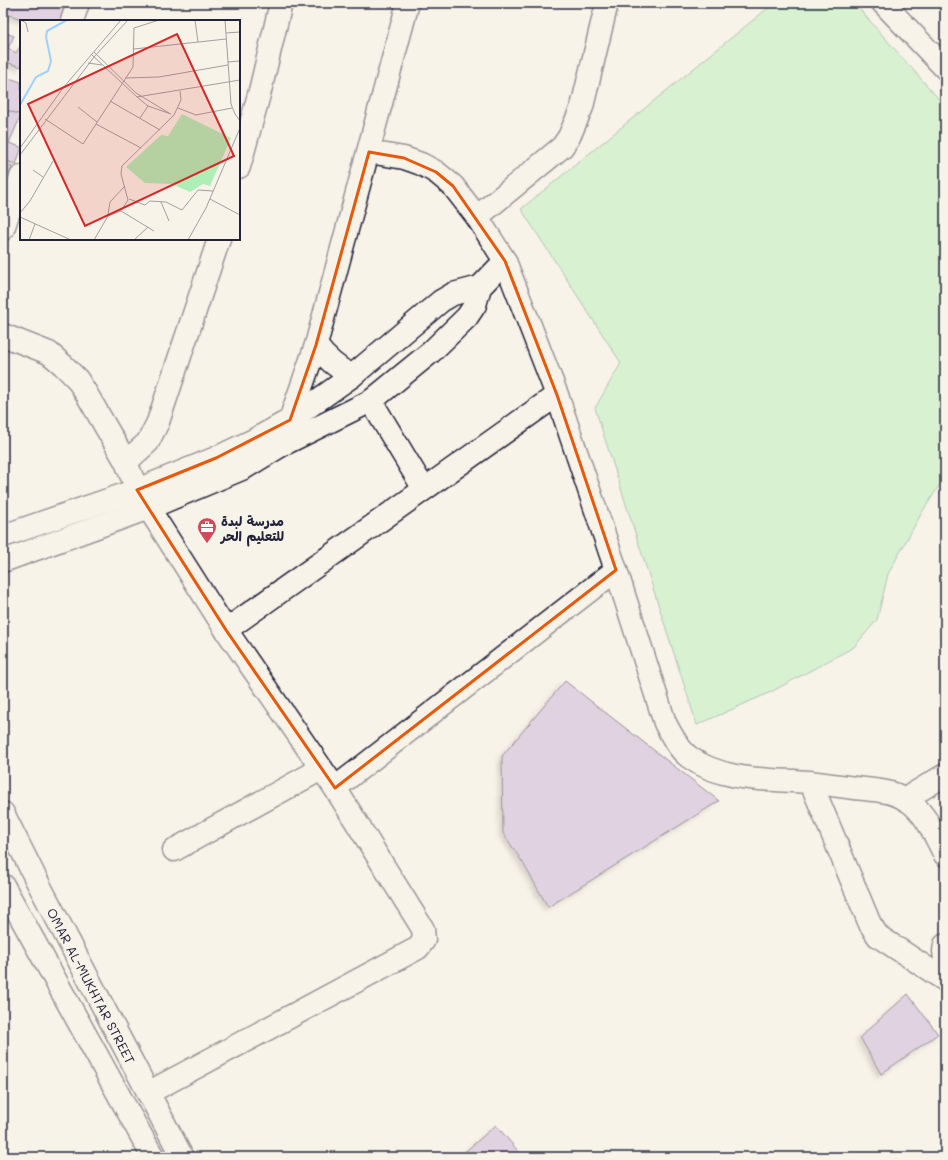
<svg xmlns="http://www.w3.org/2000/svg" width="948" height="1160" viewBox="0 0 948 1160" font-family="Mali,'Playpen Sans Arabic',sans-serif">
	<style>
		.green { fill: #afefb7; stroke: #688879 }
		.building { fill: #c6abd9; stroke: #22223b; filter: url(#shadow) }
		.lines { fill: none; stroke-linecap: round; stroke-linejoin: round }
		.minor-casing { stroke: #22223b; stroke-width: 25 }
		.minor { stroke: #f7f3e8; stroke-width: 22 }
		.marked { fill: none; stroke: #e8590c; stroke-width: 3; stroke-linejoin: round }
		.labels { text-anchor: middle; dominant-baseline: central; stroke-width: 3.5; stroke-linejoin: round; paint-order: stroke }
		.poi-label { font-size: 13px; font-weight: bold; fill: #22223b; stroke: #f7f3e8; text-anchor: start }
		.street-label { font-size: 13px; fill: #22223b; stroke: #f7f3e8 }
		.inset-river { fill: none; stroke: #9fd1fc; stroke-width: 2 }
		.inset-road { fill: none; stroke: #a29fa3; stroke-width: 1 }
		.view { fill: #d62828; fill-opacity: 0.15; stroke: #d62828; stroke-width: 2 }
		.inset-edge { fill: none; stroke: #22223b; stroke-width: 2 }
	</style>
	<defs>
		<filter id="shadow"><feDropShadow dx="-3.5" dy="3.5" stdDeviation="2" flood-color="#0004"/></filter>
	</defs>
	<rect width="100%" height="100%" fill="#f7f3e8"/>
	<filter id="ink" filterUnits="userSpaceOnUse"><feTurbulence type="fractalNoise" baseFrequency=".025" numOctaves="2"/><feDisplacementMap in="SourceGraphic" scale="8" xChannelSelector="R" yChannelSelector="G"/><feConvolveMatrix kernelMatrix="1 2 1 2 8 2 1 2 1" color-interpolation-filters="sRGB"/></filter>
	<g filter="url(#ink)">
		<!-- green -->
		<path class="green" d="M774 3H854L945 106V479L941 483 921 514 888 574 877 620 854 647 771 692 697 725 595 408 621 363 521 209Z"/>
		<!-- building -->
		<g class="building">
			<path d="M3 3H36L40 9 41 3H76L59 21H28L3 13Z"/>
			<path d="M3 32 14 36 8 48 16 53 21 45V67L3 61Z"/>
			<path d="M3 76 21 82V115L3 109Z"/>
			<path d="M3 109 21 115 9 143 3 141Z"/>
			<path d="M3 141 21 147V150L16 164 6 161 5 165 12 167 7 181 3 180Z"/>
			<path d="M565 681 719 801 548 907 523 863 503 833 502 756Z"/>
			<path d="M908 994 938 1034 881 1074 860 1037Z"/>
			<path d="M496 1125 523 1157H459Z"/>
		</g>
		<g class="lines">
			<!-- minor casing -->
			<g class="minor-casing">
				<g id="minor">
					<path d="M883 3 945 68"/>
					<path d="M72 21 78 3"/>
					<path d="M369 152 404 158 421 164 436 172 453 186 477 217 505 261 557 395 616 570 665 723C671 734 678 749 689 757 723 782 770 779 809 782 825 784 840 786 855 788 871 790 890 790 905 799 925 810 935 836 945 855"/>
					<path d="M239 167 260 91 281 3"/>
					<path d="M477 217 562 147 569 137 582 107 607 3"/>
					<path d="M3 229 21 177"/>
					<path d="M3 335 49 353 63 365 77 379 86 393 126 462 137 490 226 630 335 788 423 929 424 940 418 948 148 1093"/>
					<path d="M316 345C326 359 337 368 352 376"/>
					<path d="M371 401 424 489"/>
					<path d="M280 446 371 401 431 352 467 317 475 305 480 287 505 261"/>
					<path d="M126 462 148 442 158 422 219 239"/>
					<path d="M3 536 137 490 216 458 254 440 290 420 352 376 441 301 453 294 480 287"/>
					<path d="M3 561 149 508 244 468 280 446 289 427 290 420 316 345 408 3"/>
					<path d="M226 630 557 395"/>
					<path d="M811 783 870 924 878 936 945 980"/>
					<path d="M335 788 616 570"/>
					<path d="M905 799 945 775"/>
					<path id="s1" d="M3 813 35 877 182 1157"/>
					<path d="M174 850 321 769"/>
					<path d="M3 885 153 1157"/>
					<path d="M945 945 944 951 945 959"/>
				</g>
			</g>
			<!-- minor -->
			<use href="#minor" class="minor"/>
		</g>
	</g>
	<!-- marked area -->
	<path d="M0 0H948V1160H0ZM369 152 404 158 436 172 453 186 505 261 557 395 616 570 335 788 226 630 137 490 216 458 290 420 316 345Z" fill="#f7f3e8" fill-opacity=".55" fill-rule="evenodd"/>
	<path class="marked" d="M369 152 404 158 436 172 453 186 505 261 557 395 616 570 335 788 226 630 137 490 216 458 290 420 316 345Z"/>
	<!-- icons -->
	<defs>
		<g id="office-pin" transform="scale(1)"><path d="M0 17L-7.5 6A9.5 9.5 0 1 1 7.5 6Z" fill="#d1495b" stroke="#f7f3e8"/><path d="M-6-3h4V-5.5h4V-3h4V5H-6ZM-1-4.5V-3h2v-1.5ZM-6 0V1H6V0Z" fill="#fff"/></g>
	</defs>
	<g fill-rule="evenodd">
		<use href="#office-pin" x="207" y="527"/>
	</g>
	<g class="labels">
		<!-- poi labels -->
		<g class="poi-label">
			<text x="221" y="520">مدرسة لبدة<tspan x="221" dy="15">للتعليم الحر</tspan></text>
		</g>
		<!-- street labels -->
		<g class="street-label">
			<text stroke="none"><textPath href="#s1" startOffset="194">OMAR AL-MUKHTAR STREET</textPath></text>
		</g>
	</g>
	<!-- overview -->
	<g transform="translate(20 20)">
		<rect width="220" height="220" fill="#f7f3e8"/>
		<path d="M162 94 211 118 190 166 183 164 170 172 152 164 125 163 106 147 141 115 148 116Z" fill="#afefb7"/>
		<path class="inset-river" d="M0 85 16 57 28 51 31 41 26 17 27 11 47 0"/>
		<path class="inset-road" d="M1 0 6 3 8 12M175 0 178 22M205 0 211 84 215 94 220 101M206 13 220 12M114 29 206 19M74 32 116 73 149 93M71 34 117 77 220 60M208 42 220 41M68 43 82 45M105 58 139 57 208 45M117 77 128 86 151 94M90 81 140 110M58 87 77 102M158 88 176 95 212 88M120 98 128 86M25 99 63 124 113 47 114 8 139 0M76 104 121 128M0 128 43 68 101 0M0 135 74 37 108 0M13 150 23 157M109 179 125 185 130 181 146 182 162 190 178 170 193 171M190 179 220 195M141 182 149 201M101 191 134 211M0 193 10 181 33 141M88 195 90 182 105 166M0 197 51 220M9 220 15 204M74 220 88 196 101 191 108 180 101 154 102 146 154 95 161 80 160 71M114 220 128 207M168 220 186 188 220 108"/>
		<path class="view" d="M157 14 214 136 65 206 8 84Z"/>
		<rect width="220" height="220" class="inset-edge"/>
	</g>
	<!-- margin -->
	<rect width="948" height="1160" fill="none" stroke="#f7f3e8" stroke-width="16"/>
	<rect x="8" y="8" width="932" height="1144" fill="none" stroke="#22223b" stroke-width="1.5" filter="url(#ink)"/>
</svg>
